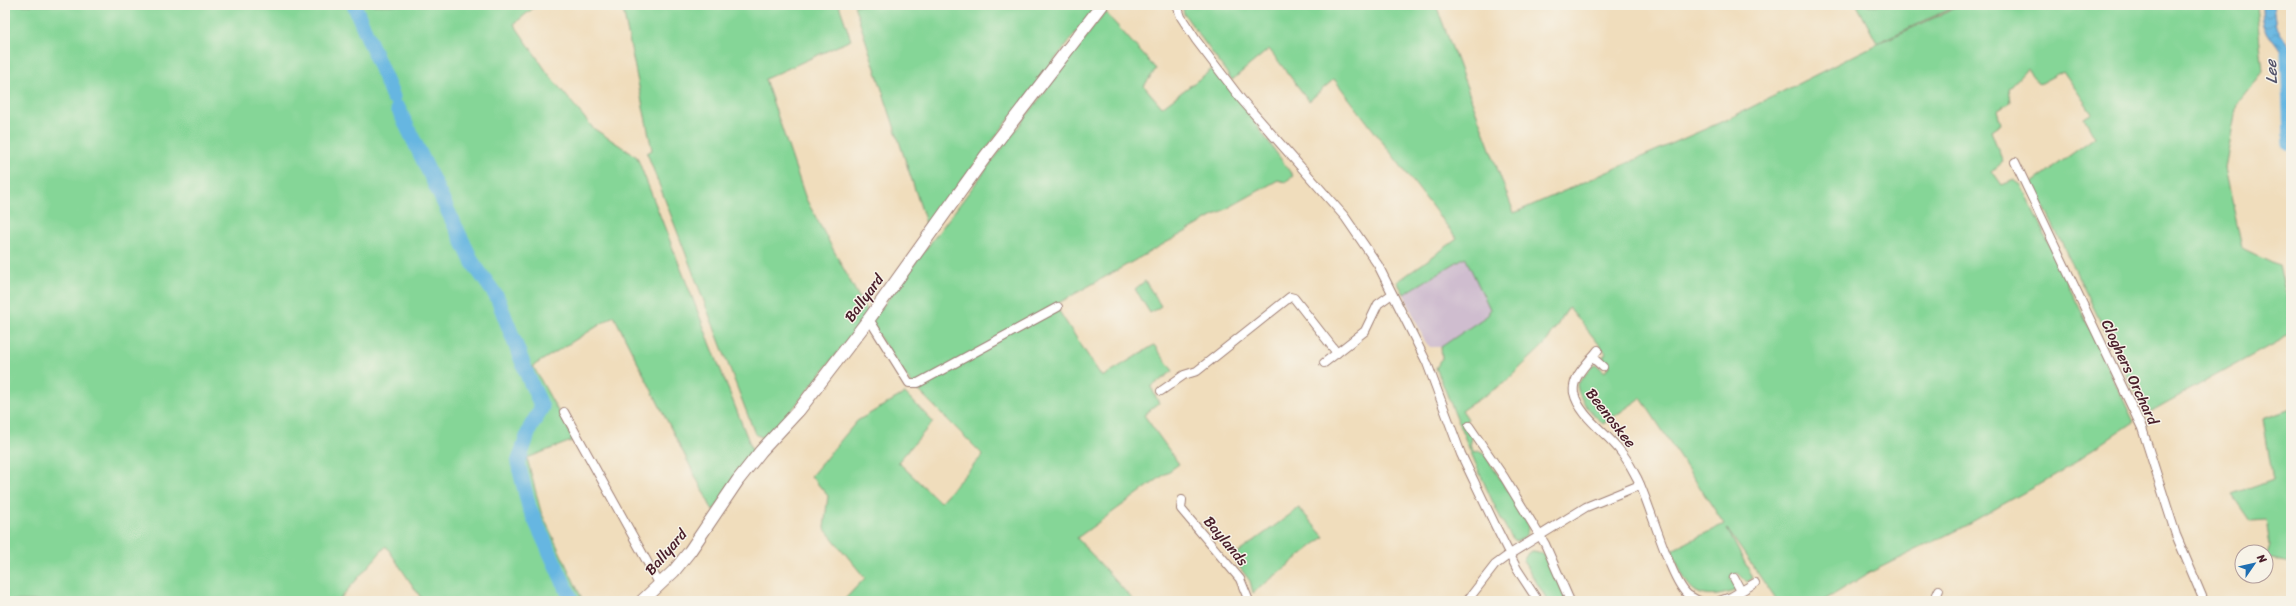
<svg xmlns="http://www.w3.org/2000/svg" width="2296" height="606" viewBox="0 0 2296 606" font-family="Sriracha,sans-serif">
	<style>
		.industrial { fill: #cfbdcf }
		.green { fill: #85d697; stroke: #687a61 }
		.water { fill: url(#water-waves); stroke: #586a86 }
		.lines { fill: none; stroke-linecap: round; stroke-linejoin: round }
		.river { stroke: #66b6e1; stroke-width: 15 }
		.street-casing { stroke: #9d7e74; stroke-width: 10 }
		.secondary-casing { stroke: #9d7e74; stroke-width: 14 }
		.street { stroke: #fff; stroke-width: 8 }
		.secondary { stroke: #fff; stroke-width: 12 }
		.labels { text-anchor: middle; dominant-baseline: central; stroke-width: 3; stroke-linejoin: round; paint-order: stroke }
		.street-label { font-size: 15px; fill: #4a1f2b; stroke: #f7f3e8 }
		.water-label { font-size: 16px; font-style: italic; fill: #54546b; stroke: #f7f3e8 }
	</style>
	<defs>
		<pattern id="water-waves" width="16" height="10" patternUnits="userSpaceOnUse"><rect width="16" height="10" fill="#66b6e1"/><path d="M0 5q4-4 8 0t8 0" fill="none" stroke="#5693b7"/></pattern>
	</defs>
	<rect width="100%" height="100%" fill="#f7f3e8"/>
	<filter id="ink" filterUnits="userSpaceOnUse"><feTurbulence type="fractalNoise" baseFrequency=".025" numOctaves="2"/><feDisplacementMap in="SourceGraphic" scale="8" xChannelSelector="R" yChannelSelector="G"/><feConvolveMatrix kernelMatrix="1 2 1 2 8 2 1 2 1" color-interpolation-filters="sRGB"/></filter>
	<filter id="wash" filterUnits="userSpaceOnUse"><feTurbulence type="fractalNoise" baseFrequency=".012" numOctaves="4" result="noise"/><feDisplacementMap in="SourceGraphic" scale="16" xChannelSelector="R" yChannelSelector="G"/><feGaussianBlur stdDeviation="0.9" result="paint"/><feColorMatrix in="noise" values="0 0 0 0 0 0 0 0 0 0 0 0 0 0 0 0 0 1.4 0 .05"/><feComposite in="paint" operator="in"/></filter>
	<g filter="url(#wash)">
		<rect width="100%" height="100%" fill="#f0ddbc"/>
		<!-- industrial -->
		<path class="industrial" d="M1465 257 1490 309 1488 315 1441 347H1430L1425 342 1404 294Z"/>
		<!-- green -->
		<g class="green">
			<path d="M5 5H537L514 24 549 75 593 128 637 157 753 452 713 511 614 316 533 366 574 440 527 458 541 512 583 601H423L386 546 338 601H5Z"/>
			<path d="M622 5H839L851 40 765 79 806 199 868 314 768 440 755 434 647 153 652 150Z"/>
			<path d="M854 5H1097L927 226Z"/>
			<path d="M1182 5H1436L1514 213 1728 119 1877 44 1962 5H2256L2263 72 2237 104 2225 168 2242 248 2279 266 2291 314V334L2146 414 2032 183 2095 137 2084 118 2092 113 2063 71 2039 84 2027 69 2009 88 2011 103 1997 110 2001 124 1991 131 2003 162 1992 171 2002 185 2014 180 2021 185 2134 422 2055 475 1961 528 1869 573 1823 601H1777L1727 529 1753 578 1747 582 1738 573 1730 577 1737 590C1693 606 1686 586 1672 550L1724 524 1641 398 1603 424C1592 413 1579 401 1577 385L1592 366 1597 365 1605 372 1609 366 1602 358 1606 353 1569 307 1545 344 1504 383 1462 410 1468 419 1463 423 1472 437 1470 446 1474 452 1479 451 1485 455 1526 519C1530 529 1528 538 1516 541 1501 533 1447 393 1436 368L1442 358 1441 347 1488 315 1490 309 1465 257 1404 294 1397 282 1457 239 1334 79 1309 101 1269 49 1232 80 1184 14Z"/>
			<path d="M1857 5H1958L1877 43Z"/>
			<path d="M1105 12 1156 69 1144 86 1162 107 1215 67 1293 176 1285 182 1278 180 1055 305 1102 377 1154 345 1173 371 1151 387 1159 403 1144 415 1179 464 1077 538 1134 601H843L865 578 824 528 828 496 811 476 857 421 905 393 933 422 898 462 940 502 983 455 911 383 870 323Z"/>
			<path d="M1145 281 1161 306 1150 313 1135 289Z"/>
			<path d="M2291 409V563L2266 558 2270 546 2266 520 2250 521 2232 495 2273 480 2263 419Z"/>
			<path d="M1299 508 1324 537 1253 593 1250 581 1232 557Z"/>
			<path d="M1532 551C1553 551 1560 586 1566 601H1548L1523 561 1528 553Z"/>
		</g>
		<!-- water -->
		<path class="water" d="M2262 5H2273L2276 27 2291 48V72H2282C2290 55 2273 44 2266 30 2262 23 2262 13 2262 5Z"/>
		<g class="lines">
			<!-- river -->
			<g class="river">
				<path d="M354 5 393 97"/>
				<path d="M2288 52 2291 143"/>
				<path d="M398 108 473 263 497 297 529 379 542 407 530 428 518 463 529 507 572 601"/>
			</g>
		</g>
	</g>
	<g filter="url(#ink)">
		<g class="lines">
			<!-- street casing -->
			<g class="street-casing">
				<g id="street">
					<path d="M1177 5 1181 17 1196 40 1241 99 1345 217 1378 265 1427 363 1461 454 1496 527 1517 569 1538 601"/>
					<path d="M2015 162 2142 428 2176 535 2204 601"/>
					<path d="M869 319 909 383H918L1058 307"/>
					<path d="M1598 350C1589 362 1571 377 1574 393 1579 416 1608 434 1621 452 1628 460 1632 469 1637 478 1650 503 1670 580 1688 595 1691 597 1695 599 1699 601"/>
					<path d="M1592 357 1603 367"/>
					<path d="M1324 363 1337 353"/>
					<path d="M1161 391 1184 375 1197 371 1290 297 1294 298 1337 353 1365 331 1378 304 1392 294"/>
					<path d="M564 412 660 585"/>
					<path d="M1469 426 1504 477 1545 544 1570 601"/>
					<path d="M1182 500 1181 509 1240 579 1249 601"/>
					<path d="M1734 578 1741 591"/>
					<path d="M1467 601 1495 565 1510 554 1586 507 1640 485"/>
					<path d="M1719 601 1731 597 1755 583"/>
					<path d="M1934 601 1939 590"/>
				</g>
			</g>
			<!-- secondary casing -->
			<g class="secondary-casing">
				<path id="secondary" d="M642 601 674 571 690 551 738 480 761 451 799 410 869 319 985 157 1102 5"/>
			</g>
			<!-- street -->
			<use href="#street" class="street"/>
			<!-- secondary -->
			<use href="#secondary" class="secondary"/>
		</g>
	</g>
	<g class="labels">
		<!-- street labels -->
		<g class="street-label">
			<text transform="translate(864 298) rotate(-54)">Ballyard</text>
			<text transform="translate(2130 372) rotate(65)">Cloghers Orchard</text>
			<text transform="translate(1611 418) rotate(52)">Beenoskee</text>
			<text transform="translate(1226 541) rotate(50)">Baylands</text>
			<text transform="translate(666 552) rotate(-49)">Ballyard</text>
		</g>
		<!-- water labels -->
		<g class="water-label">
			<text transform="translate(2271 72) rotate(-92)">Lee</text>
		</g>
	</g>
	<!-- margin -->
	<rect width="2296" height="606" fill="none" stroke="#f7f3e8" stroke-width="20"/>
	<!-- north arrow -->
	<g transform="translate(2254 564) rotate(56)"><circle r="19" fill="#f7f3e8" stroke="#b29e9c"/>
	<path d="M0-3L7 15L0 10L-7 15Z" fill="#1f6fb2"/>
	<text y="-6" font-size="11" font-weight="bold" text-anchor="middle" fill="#4a1f2b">N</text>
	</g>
</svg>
